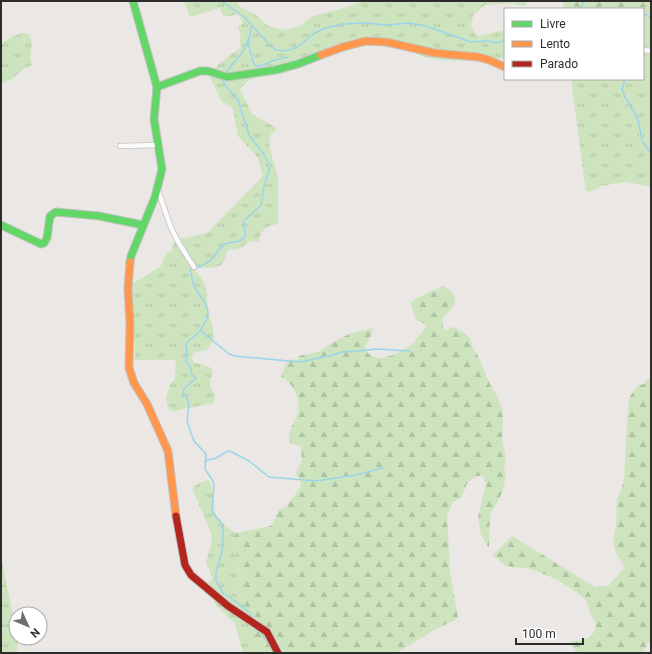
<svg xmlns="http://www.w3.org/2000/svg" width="652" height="654" viewBox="0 0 652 654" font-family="Roboto,sans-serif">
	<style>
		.grass { fill: url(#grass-tufts) }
		.forest { fill: url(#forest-firs) }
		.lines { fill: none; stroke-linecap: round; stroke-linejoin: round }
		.stream { stroke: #9ad5e9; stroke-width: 1.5 }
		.street-casing { stroke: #c4c3c3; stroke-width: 6 }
		.fast-casing { stroke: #c4c3c3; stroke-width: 9 }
		.slow-casing { stroke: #c4c3c3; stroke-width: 9 }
		.jam-casing { stroke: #c4c3c3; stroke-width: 9 }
		.street { stroke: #fcfbfb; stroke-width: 4.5 }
		.fast { stroke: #63d668; stroke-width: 7 }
		.slow { stroke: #ff974d; stroke-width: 7 }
		.jam { stroke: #b3261e; stroke-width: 7 }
	</style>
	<defs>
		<pattern id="grass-tufts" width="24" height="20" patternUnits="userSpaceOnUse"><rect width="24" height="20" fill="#cde4be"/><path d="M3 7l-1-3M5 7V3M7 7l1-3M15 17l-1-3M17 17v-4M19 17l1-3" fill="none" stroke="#b0c4a4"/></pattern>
		<pattern id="forest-firs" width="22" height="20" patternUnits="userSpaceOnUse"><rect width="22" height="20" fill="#cde4be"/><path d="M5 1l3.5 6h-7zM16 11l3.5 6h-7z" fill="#b0c4a4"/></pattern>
	</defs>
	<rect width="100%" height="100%" fill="#eae7e4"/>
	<!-- grass -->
	<g class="grass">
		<path d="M184 1H236L240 7 256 15 268 26 284 30 298 27 313 16 341 9 364 1H527L526 5 520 6 512 3 485 5 473 15 471 26 477 36 505 30V58L475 61 442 60 428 58 407 50 380 44 364 45 319 59 286 73 251 79 244 84 240 90 253 115 275 127 276 131 271 134 269 140 270 149 278 178V224C267 225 260 230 259 242 248 238 246 246 238 249 234 250 231 249 228 250 225 254 226 255 225 259 221 271 205 267 196 267L195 271 201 278 206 287 208 313 213 328 214 339 207 350 195 352 193 354 192 360C197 366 207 363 213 370L210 383V386L215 396 213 403 174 411 168 409 166 398 170 385 175 378 176 360H135L132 284 160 267C165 261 162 253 171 251L175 240 207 233 263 176 258 158 238 136 233 110 231 107 222 102 209 75 219 64 241 47 239 40 241 38 238 27 243 23 239 14 224 17 220 8 190 17Z"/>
		<path d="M643 17 651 26V187L625 182 601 186 590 192 586 190 585 185 571 79H643Z"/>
		<path d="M22 33 29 34C35 46 28 52 32 65L24 69 12 79 3 83 1 82V44L11 37Z"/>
		<path d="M209 480C214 489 213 497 214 507 215 519 227 527 236 533L233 541 236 545 242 596 252 620 255 636 253 653H243L235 624 215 604 212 597 205 587 213 578 206 563 211 545 212 535 192 488 199 483Z"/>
		<path d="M2 561 16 631V638H17L18 643 16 653H1V563Z"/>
	</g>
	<!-- forest -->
	<g class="forest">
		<path d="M563 1H651V26L643 17V9H564Z"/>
		<path d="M443 286C452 290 458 297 453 307 451 311 444 314 443 320 441 325 444 328 446 332L450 327 456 328 465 333 471 340 472 346 479 358 488 380 498 398 503 411 502 439 506 459 504 469 506 476 502 493 490 515 489 548 481 535 478 517 486 484 482 476H476L467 483 465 489 461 498 453 502 447 515 450 572 458 618 433 631 396 653H253L255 636 252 620 242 596 236 545 233 541 236 533 271 526 279 510 287 506 300 488 301 483 296 473 302 461 301 447 289 442C288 429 295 424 298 412 301 399 293 382 281 377L285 366 291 359 297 360 299 356 318 352 333 342 351 333 374 328 369 340 365 346C370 370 403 352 414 342 418 337 422 332 426 327L425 324 416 320 410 303 417 298Z"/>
		<path d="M651 376V643L648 642 643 653H578L572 646V641C586 639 593 641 596 624L592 617 586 600 579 594 556 579 541 573 530 569 506 566 493 555 512 536 595 587 608 586C614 580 619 573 625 568L615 551 613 542 616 525 617 499 622 488 624 478 628 407 629 398 638 385 644 384 646 381Z"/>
	</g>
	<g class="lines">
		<!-- stream -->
		<g class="stream">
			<path d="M221 1 244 17 270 45 276 50 285 51 298 47 313 34 325 28 344 24 365 23 388 25 408 23 426 26 471 42 487 41 496 43 505 41"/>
			<path d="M581 9 584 1"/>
			<path d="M643 14 651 17"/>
			<path d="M248 41 253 62 256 66H261L275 60 288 57"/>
			<path d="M226 75C228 68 233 64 237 59 245 50 250 38 252 26"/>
			<path d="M224 78 223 81 225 85 238 100 249 135 263 153 269 165V171L264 186 261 205 244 221 245 235 244 238 239 241 224 244 211 260 200 267 193 268 190 270C192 276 192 282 195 288 205 304 215 310 201 329 197 335 190 339 186 344L187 351 186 362 191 368V374L196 378 184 389 183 395 187 397 189 405 187 421 191 433 194 441 206 454 205 469 213 481 214 486 212 511 214 515 221 522 223 530V548L216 572V581L223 593 239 604 250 613 253 619"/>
			<path d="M625 79 622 89 624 95 638 119 642 141 651 153"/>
			<path d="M201 331 229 354 235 356 300 362 329 356 342 352 360 351 376 349 409 351"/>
			<path d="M205 461 216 458 228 451 232 452 249 461 269 477 316 481 356 475 383 468"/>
			<path d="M260 631 272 649"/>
		</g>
		<!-- street casing -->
		<g class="street-casing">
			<g id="street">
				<path d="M643 50 651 51"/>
				<path d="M120 146 157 145"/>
				<path d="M157 189C162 200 165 211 169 222 174 238 185 253 194 267"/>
			</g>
		</g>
		<!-- fast casing -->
		<g class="fast-casing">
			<g id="fast">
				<path d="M157 87 200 71H208L227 77 275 70 298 64 321 55"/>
				<path d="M1 225 41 244 44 243 47 238 50 216 56 212 99 216 143 225"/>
				<path d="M130 262 131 256 155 197 162 169 154 119 157 87 133 1"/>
			</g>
		</g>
		<!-- slow casing -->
		<g class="slow-casing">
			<g id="slow">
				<path d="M321 55 343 47 366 41 386 42 435 53 478 57 489 60 505 67"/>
				<path d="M130 262 128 289 130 324 129 368 134 383 147 404 168 451 176 516"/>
			</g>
		</g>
		<!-- jam casing -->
		<g class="jam-casing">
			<path id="jam" d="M176 516 185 565 191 575 228 606 267 632 278 653"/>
		</g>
		<!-- street -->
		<use href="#street" class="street"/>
		<!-- fast -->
		<use href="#fast" class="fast"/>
		<!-- slow -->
		<use href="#slow" class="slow"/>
		<!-- jam -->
		<use href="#jam" class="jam"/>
	</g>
	<!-- border -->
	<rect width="652" height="654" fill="none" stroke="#2d2d2d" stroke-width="4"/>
	<!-- legend -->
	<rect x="504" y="8" width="140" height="72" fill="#ffffff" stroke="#ababab"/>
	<rect x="512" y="21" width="20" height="6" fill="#63d668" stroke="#ababab"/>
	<text x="540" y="28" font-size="12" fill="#2d2d2d">Livre</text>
	<rect x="512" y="41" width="20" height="6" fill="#ff974d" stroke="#ababab"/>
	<text x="540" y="48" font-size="12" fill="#2d2d2d">Lento</text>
	<rect x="512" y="61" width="20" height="6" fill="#b3261e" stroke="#ababab"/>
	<text x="540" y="68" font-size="12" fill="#2d2d2d">Parado</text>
	<!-- north arrow -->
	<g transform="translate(28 626) rotate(134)"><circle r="19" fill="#ffffff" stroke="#ababab"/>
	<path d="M0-3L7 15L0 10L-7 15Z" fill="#6f6e6d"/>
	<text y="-6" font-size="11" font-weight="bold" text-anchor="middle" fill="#2d2d2d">N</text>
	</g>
	<!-- scale -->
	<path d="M516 638v6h67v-6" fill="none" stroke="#2d2d2d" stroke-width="2"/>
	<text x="522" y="638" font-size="12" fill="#2d2d2d" stroke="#ffffff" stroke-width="3" paint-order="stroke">100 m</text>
</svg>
